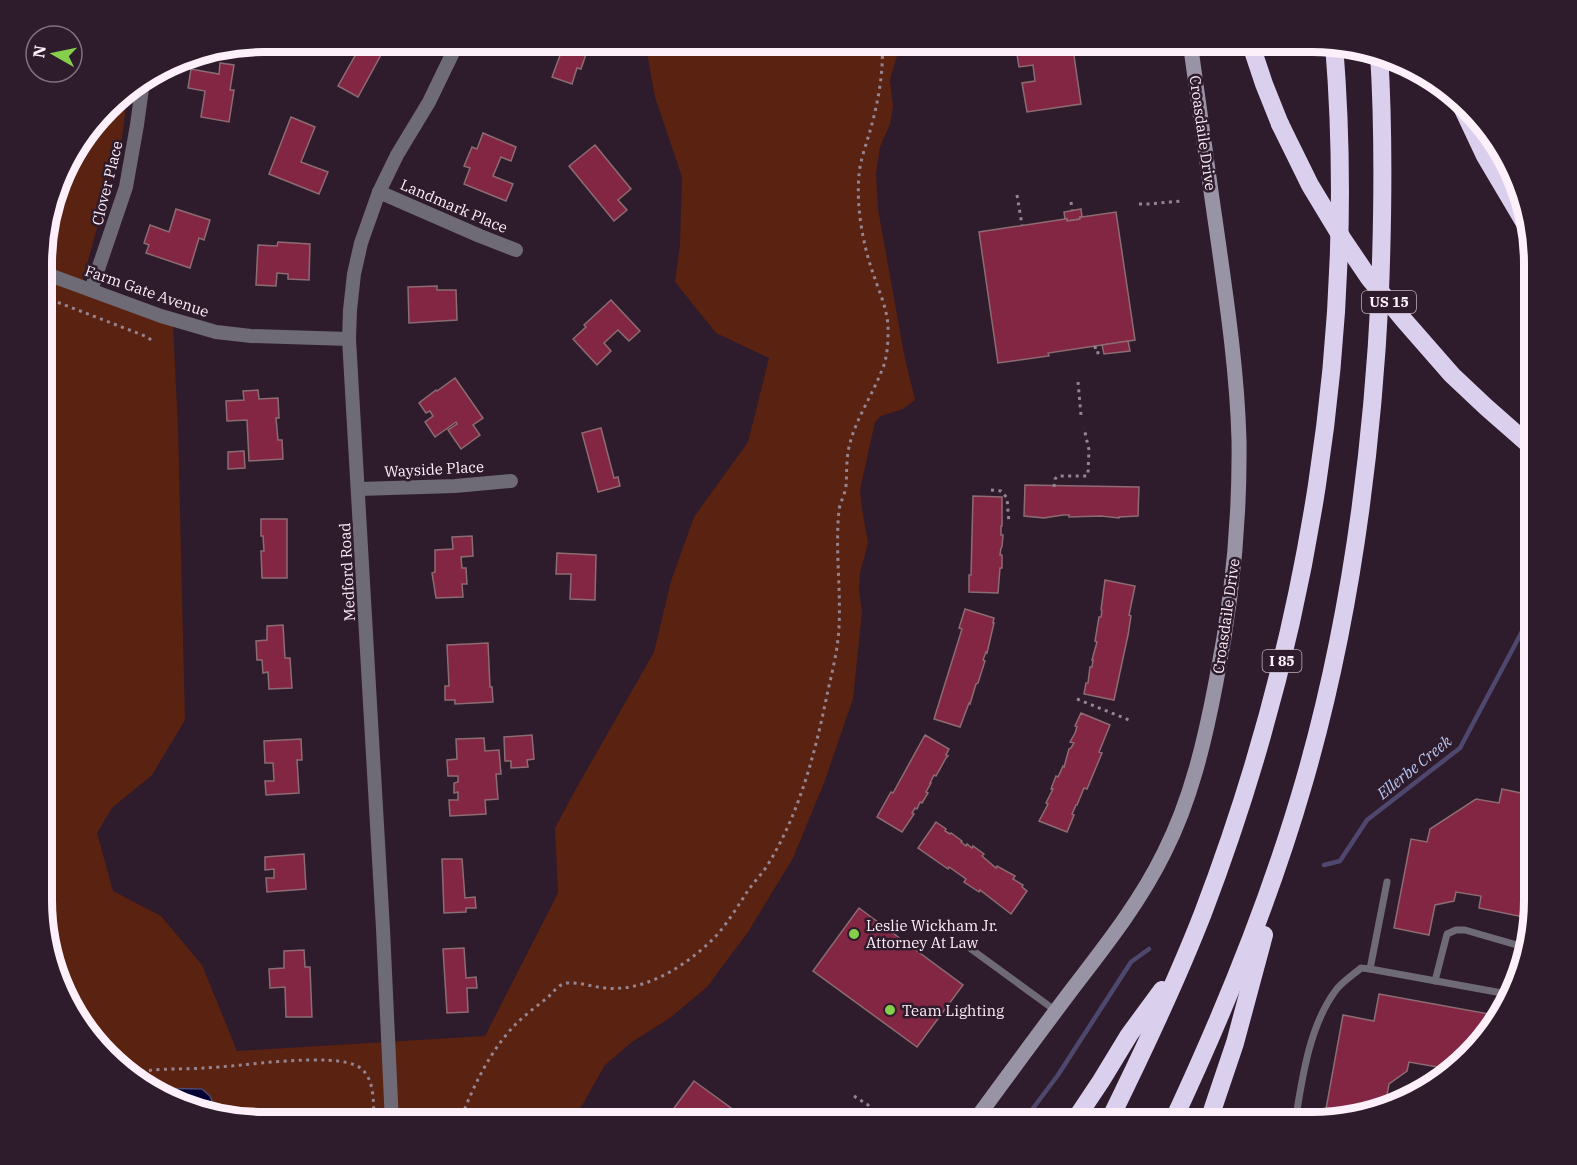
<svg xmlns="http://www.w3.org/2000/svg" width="1577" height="1165" viewBox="0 0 1577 1165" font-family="'IBM Plex Serif',serif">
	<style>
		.green { fill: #5a2211 }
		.water { fill: #030034; stroke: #4e486f; stroke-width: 1.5 }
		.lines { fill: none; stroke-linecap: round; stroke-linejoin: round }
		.stream { stroke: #4e486f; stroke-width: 4.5 }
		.building { fill: #832643; stroke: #8c6c72; stroke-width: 1.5 }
		.path { stroke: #958491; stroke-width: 3; stroke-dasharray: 3 4.5; stroke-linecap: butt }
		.lane { stroke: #6e6a76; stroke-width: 7 }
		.street { stroke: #6e6a76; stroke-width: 14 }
		.secondary { stroke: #9993a6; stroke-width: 15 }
		.highway { stroke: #dad0ed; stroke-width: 18 }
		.highway-bridge { stroke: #dad0ed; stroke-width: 18 }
		.poi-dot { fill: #86cf4c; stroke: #2e1b2b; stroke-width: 2 }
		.labels { text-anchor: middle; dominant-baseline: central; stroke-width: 5; stroke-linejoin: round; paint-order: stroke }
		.shield { fill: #2e1b2b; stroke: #c0b0bc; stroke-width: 1.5 }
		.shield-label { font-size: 14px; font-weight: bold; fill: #fef0fa }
		.street-label { font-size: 15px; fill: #fef0fa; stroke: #2e1b2b }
		.poi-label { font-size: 15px; fill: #fef0fa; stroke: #2e1b2b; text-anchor: start }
		.water-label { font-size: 16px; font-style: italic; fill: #b5c5f0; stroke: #2e1b2b }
		.rim { fill: none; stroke: #fef0fa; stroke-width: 8 }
	</style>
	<rect width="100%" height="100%" fill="#2e1b2b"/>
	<!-- green -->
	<path class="green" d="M645 42H901L890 80 893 107 890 124 880 147 876 173 878 209 904 354 915 400 903 409 881 416 875 422 860 490 862 509 868 543 860 573 859 591 862 612 853 699 824 783 793 858 748 932 707 987 670 1018 632 1042 605 1065 572 1123H250L180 1106 129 1077 72 1011 44 929V236L65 166 118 97 128 91 122 137 80 290 173 325 178 428 185 720 152 775 112 808 97 833 113 891 161 916 202 965 237 1051 485 1036 558 893 555 828 577 787 654 652 671 581 694 517 748 442 769 358 716 333 675 282 680 245 682 177 655 97Z"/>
	<!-- water -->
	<path class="water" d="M148 1088 202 1089 210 1096 218 1115 180 1106Z"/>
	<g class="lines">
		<!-- stream -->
		<g class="stream">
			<path d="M1324 865 1340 861 1367 820 1460 748 1535 607"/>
			<path d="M1022 1123 1058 1075 1131 962 1149 949"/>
		</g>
	</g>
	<!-- building -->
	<g class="building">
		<path d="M357 42H362L382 53 358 97 338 86 356 54 352 52Z"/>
		<path d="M565 42H601L597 54 587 51 581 69 577 68 572 84 552 77Z"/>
		<path d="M1015 42H1072L1081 104 1027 112 1022 83 1035 81 1033 65 1019 67Z"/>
		<path d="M220 63 234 65 230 90H234L229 122 201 117 205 91 188 88 191 69 219 74Z"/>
		<path d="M291 117 315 127 301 162 328 172 319 194 269 174Z"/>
		<path d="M483 133 516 147 511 161 501 157 493 176 513 184 506 201 464 184 470 168 464 166 472 147 477 149Z"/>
		<path d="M595 145 631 189 618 200 627 210 614 221 569 166Z"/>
		<path d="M176 209 210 220 204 240 199 238 190 268 146 253 149 245 144 243 150 225 169 232Z"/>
		<path d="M1081 209 1082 217H1080V219L1067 221V219H1065L1064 212Z"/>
		<path d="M1116 212 1135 340 1048 353 1049 356 998 363 979 232 1065 219H1067V221L1074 220 1080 219V217H1082Z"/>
		<path d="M278 242 310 244 309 280 288 279V274L277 273 276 286 256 285 258 245 277 246Z"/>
		<path d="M437 286V290H456L457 320 409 323 408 287Z"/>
		<path d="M611 300 640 331 629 341 618 330 604 343 611 351 597 365 573 339 586 327 584 325Z"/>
		<path d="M1128 341 1130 351 1104 354 1102 345Z"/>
		<path d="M455 378 483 418 473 425 480 435 461 449 448 430 457 424 456 422 435 437 425 422 433 416 430 411 426 413 419 403 436 390 437 391Z"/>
		<path d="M258 390 259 399 278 398 279 418H276L278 440H282L283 459 249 461 247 420 227 421 226 401 244 400 243 391Z"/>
		<path d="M601 428 614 478 618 477 620 486 598 492 582 433Z"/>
		<path d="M244 451 245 468 228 469V452Z"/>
		<path d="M1025 485 1139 487 1138 516 1119 517V518L1101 516 1069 517V515H1063L1044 518 1024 516Z"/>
		<path d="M973 496 1002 497V526H1001V535H1003L1002 547 1001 548 1000 555H1002V568H1000L998 593 969 592V575H971Z"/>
		<path d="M261 519H287V578H262L261 551H264L263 536H261Z"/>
		<path d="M472 536 473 556 461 557 462 568H466L467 584H462L463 597 436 598 432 573 435 572V550L453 549 452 537Z"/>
		<path d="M557 553 596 555 595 600 570 599 571 574H556Z"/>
		<path d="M1105 580 1135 586 1129 615 1131 616 1128 635 1114 700 1084 694 1086 683H1088L1090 667H1092L1093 660H1092L1097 642 1095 641 1099 617H1101L1102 611 1101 610Z"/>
		<path d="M965 609 994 618 993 623H994L987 653 986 652 983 660 985 661 978 683 976 684 970 704 969 703 960 727 934 719 962 629 959 628Z"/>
		<path d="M283 625 285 658H290L292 688 269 689 268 672 263 673 262 660H257L256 641 267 640V626Z"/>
		<path d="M488 643 490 687H492L493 702 455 704V700H445V686H449L447 645Z"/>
		<path d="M1081 713 1110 725 1099 752 1102 753 1087 789 1084 788 1077 805H1076L1072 814 1074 815 1067 832 1039 821 1048 804 1046 803 1053 789H1051L1056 776 1058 777 1063 766 1064 767 1069 749 1071 748 1074 743 1070 742 1075 733 1077 727 1075 726Z"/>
		<path d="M532 735 534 759 527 760 528 767 511 768V761H505L504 737Z"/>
		<path d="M925 735 949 749 946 755 948 756 946 758 936 776 934 775 930 783H931L926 792 928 793 922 803 920 802 917 809 915 808 912 813 914 814 902 832 877 817 891 792 893 793Z"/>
		<path d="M484 738 485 751 499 750 501 774H496L498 799 485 800 486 814 450 816 449 800H458V792L454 793V783L458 782V776H448L447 760 457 759 456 739Z"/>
		<path d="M301 739 302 760H297L299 793 266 795 265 781H274L273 763H265L264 741Z"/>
		<path d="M1502 789 1535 796 1534 919 1479 908 1481 896 1456 892 1454 901 1435 905 1429 935 1394 928 1411 839 1427 842 1430 829 1476 799 1499 803Z"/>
		<path d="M936 822 946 829 945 831 950 834 951 833 962 841 961 842 966 846 967 844 972 848 973 846 984 854 982 856 996 868 997 866 1015 876 1013 879 1023 885 1022 887 1027 891 1011 914 980 890 979 892 964 882 966 879 949 867 948 869 918 848Z"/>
		<path d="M304 854 306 889 267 892 266 878H274V869L265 870V857Z"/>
		<path d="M442 859H462L465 898 475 897 476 908H466V912L444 913Z"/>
		<path d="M859 908 963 985 917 1047 813 971Z"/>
		<path d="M464 948 466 978 476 977 477 988H467L468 1012 447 1013 443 949Z"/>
		<path d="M304 950 305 967H310L312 1017H286L285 987 270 988 269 969 284 968V951Z"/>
		<path d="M1379 994 1500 1016 1489 1036 1449 1069 1409 1062 1407 1071 1389 1084 1385 1106 1324 1120 1343 1015 1374 1021Z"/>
		<path d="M694 1081 731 1108 720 1123H663Z"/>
	</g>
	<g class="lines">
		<!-- path -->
		<g class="path">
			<path d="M1017 195 1022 225"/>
			<path d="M1071 202 1072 210"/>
			<path d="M1139 204H1149L1181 201"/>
			<path d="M44 297 145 336 153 341"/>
			<path d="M1095 346 1096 353 1103 352"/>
			<path d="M1078 382 1081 415"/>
			<path d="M1054 487 1055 479 1058 476H1087L1088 473 1089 450 1084 428"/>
			<path d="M991 490 1001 491 1007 498 1009 523"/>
			<path d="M1077 699 1129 720"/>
			<path d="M127 1075C151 1067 179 1070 204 1068 238 1067 333 1051 359 1067 376 1078 373 1105 374 1123"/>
			<path d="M854 1096 868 1105 884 1123"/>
			<path d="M459 1123C473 1087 490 1050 517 1023 526 1014 537 1006 547 998 553 993 558 984 567 983 580 982 593 987 605 988 644 992 682 968 709 943 724 929 736 909 747 892 753 883 761 875 767 866 800 813 816 750 828 690 833 669 838 648 839 627 841 588 835 549 839 510 840 502 845 495 846 486 847 473 846 460 849 447 855 420 872 396 882 370 887 359 888 345 888 332 889 313 880 294 874 276 863 246 856 207 859 175 860 161 866 145 870 131 878 103 884 72 882 42"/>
		</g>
		<!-- lane -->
		<g class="lane">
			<path d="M971 949 1056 1011"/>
			<path d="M1370 969 1387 882"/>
			<path d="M1435 981 1447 934 1456 930H1465L1527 948"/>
			<path d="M1295 1123C1302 1079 1309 1026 1336 990 1342 982 1353 975 1361 968L1370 969 1513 995"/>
		</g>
		<!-- street -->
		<g class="street">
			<path d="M379 192 480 236 516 250"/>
			<path d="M44 273 161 316 216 332 251 336 349 339"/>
			<path d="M91 290 126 187 137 125 143 81"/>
			<path d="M359 489 455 486 511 481"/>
			<path d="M392 1123 383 929 349 339 350 310 354 274 361 243 379 192 397 155 429 102 458 42"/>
		</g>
		<!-- secondary -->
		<path class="secondary" d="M973 1123C1006 1078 1039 1033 1073 988 1106 945 1140 902 1164 853 1191 800 1205 740 1216 682 1232 602 1240 521 1239 440 1237 368 1226 297 1216 226 1207 165 1199 104 1190 42"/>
		<!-- highway -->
		<g class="highway">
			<path d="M1250 42 1264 84 1280 124"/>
			<path d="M1460 103 1485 156 1530 232"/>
			<path d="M1073 1123 1101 1081 1129 1035 1162 990"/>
			<path d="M1108 1123C1142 1054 1175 985 1203 913 1308 638 1358 338 1334 44"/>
			<path d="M1172 1123C1224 1012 1270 900 1304 782 1350 623 1372 457 1380 291 1383 211 1384 132 1379 53"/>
			<path d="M1208 1123 1235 1043 1264 935"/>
		</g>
		<!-- highway-bridge -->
		<path class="highway-bridge" d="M1280 124 1310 185 1342 238 1369 278 1403 319 1452 375 1486 407 1535 450"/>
	</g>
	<!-- markers -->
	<g class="poi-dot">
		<circle cx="854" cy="934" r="6"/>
		<circle cx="890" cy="1010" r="6"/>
	</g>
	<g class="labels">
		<!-- shield labels -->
		<g class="shield">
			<rect x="1362" y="291" width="54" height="22" rx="4.5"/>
			<rect x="1262.5" y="650" width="39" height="22" rx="4.5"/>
		</g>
		<g class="shield-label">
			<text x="1389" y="302">US 15</text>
			<text x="1282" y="661">I 85</text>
		</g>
		<!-- street labels -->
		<g class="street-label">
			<text transform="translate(1203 133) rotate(82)">Croasdaile Drive</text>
			<text transform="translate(107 183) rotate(-76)">Clover Place</text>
			<text transform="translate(454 206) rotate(23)">Landmark Place</text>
			<text transform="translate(147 291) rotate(19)">Farm Gate Avenue</text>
			<text transform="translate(434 469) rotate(-3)">Wayside Place</text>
			<text transform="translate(347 572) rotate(-93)">Medford Road</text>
			<text transform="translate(1226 616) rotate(-82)">Croasdaile Drive</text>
		</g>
		<!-- poi labels -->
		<g class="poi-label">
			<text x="866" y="925">Leslie Wickham Jr.<tspan x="866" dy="17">Attorney At Law</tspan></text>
			<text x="902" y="1010">Team Lighting</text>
		</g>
		<!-- water labels -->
		<g class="water-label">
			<text transform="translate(1414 767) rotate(-39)">Ellerbe Creek</text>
		</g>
	</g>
	<!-- crop -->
	<path d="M0 0H1577V1165H0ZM264 52H1312A212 212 0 0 1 1524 264V900A212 212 0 0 1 1312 1112H264A212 212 0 0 1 52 900V264A212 212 0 0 1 264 52Z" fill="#2e1b2b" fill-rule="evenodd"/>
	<path class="rim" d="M264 52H1312A212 212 0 0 1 1524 264V900A212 212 0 0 1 1312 1112H264A212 212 0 0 1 52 900V264A212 212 0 0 1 264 52Z"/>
	<!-- north arrow -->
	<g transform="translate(54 54) rotate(279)"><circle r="28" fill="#2e1b2b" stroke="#81707e" stroke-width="1.5"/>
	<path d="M0-4.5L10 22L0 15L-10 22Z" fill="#86cf4c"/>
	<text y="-9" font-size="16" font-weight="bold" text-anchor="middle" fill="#fef0fa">N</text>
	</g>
</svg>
